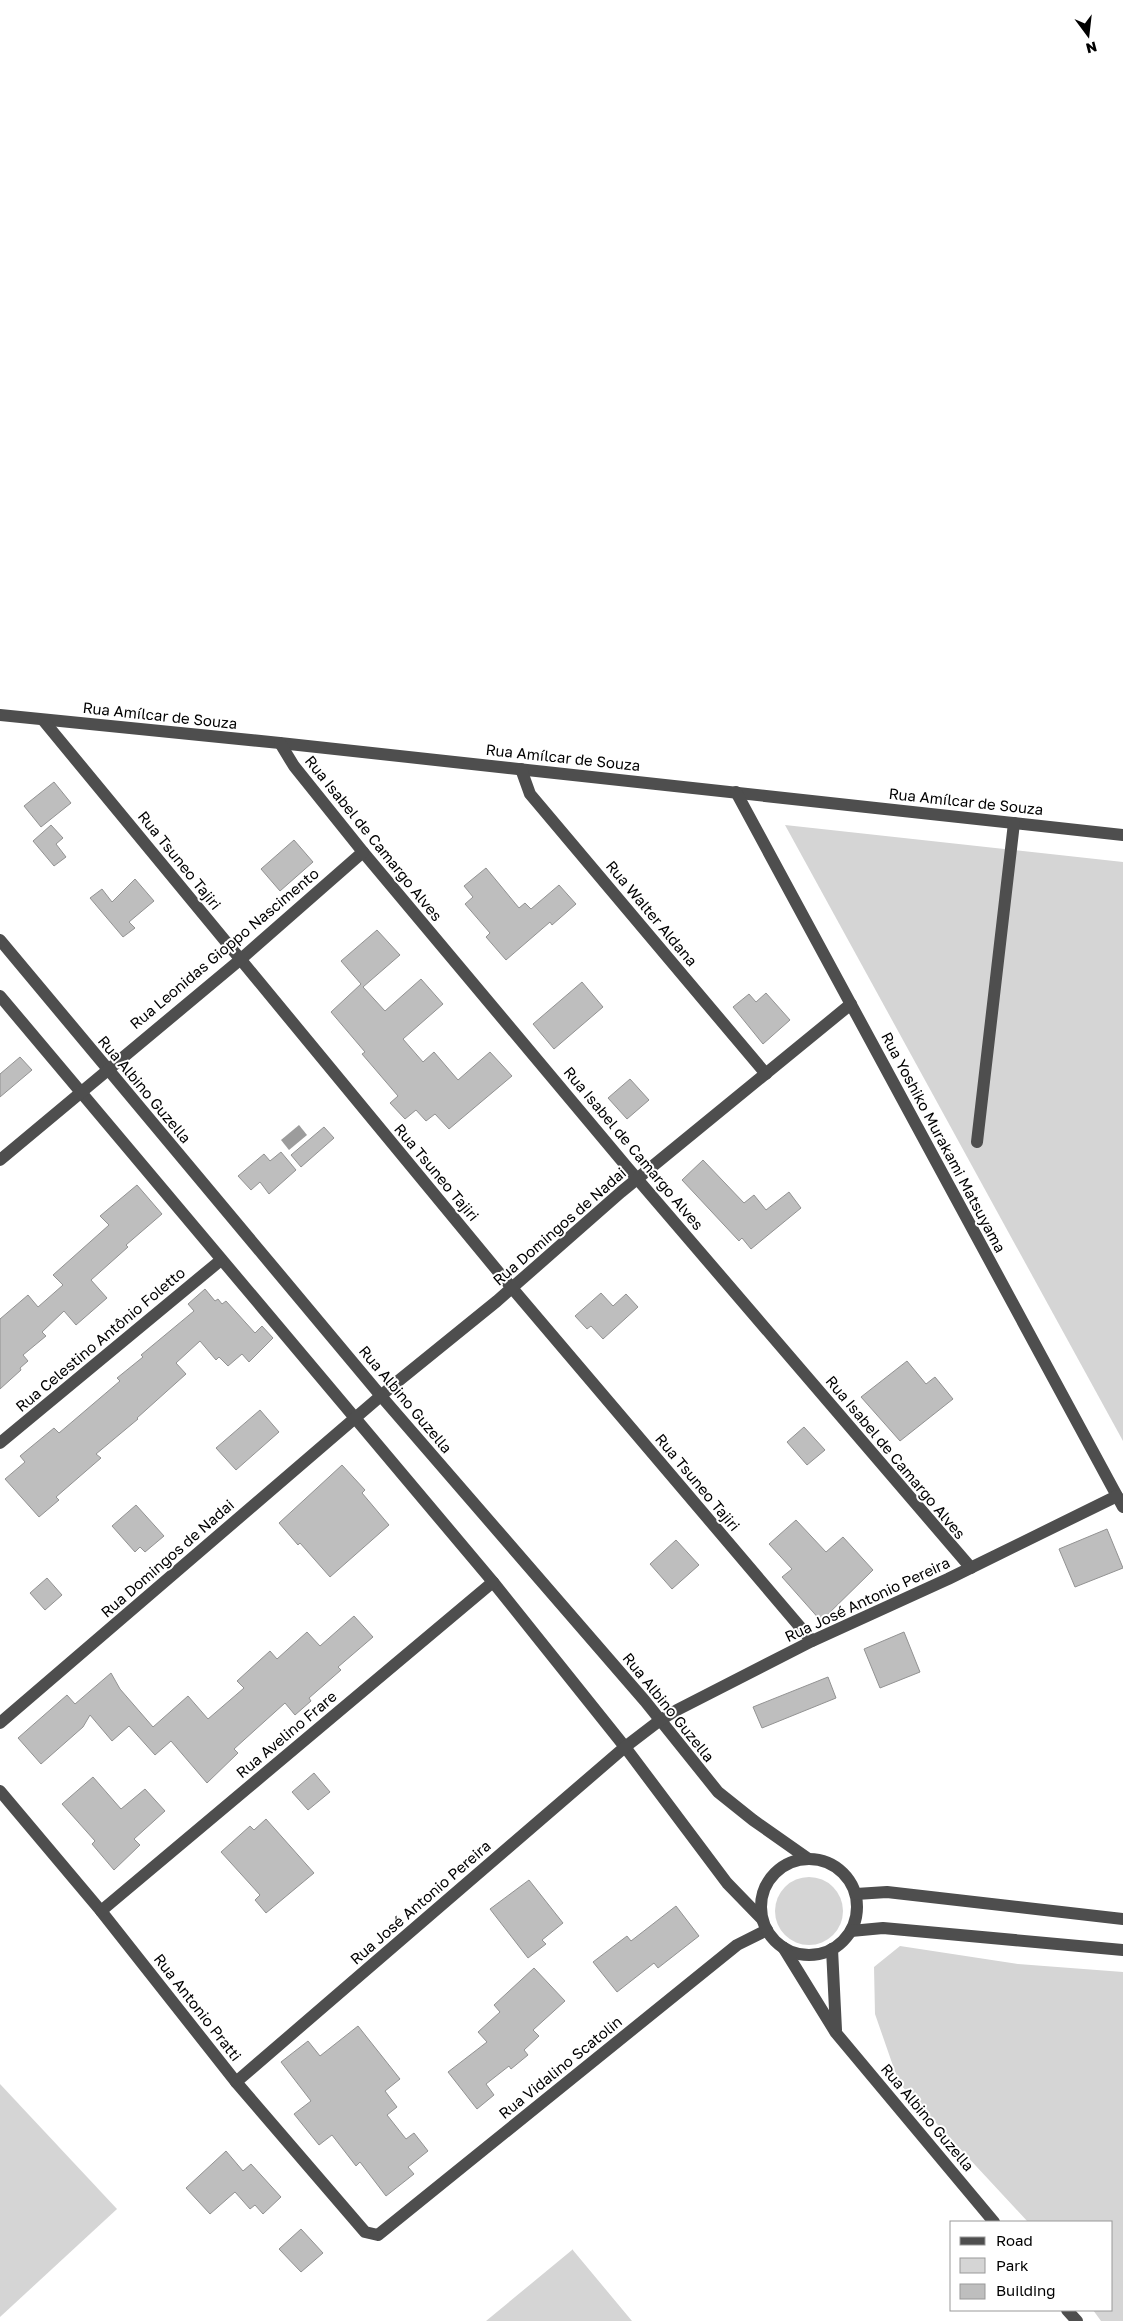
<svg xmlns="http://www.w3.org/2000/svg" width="1123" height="2321" viewBox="0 0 1123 2321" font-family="'Golos Text',sans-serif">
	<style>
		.green { fill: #d5d5d5 }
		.water { fill: #9c9c9c }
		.building { fill: #bebebe; stroke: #929292 }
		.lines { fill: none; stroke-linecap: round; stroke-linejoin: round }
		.minor { stroke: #4e4e4e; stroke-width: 12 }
		.labels { text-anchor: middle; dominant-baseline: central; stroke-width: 4; stroke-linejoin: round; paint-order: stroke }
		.street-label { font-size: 15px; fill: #000; stroke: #fff }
	</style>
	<rect width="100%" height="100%" fill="#fff"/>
	<!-- green -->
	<g class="green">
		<path d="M785 825 1123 862V1441Z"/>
		<circle cx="809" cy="1911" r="34"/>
		<path d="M900 1946 1018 1964 1123 1972V2321H1101L1093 2310H1112V2222H1028L899 2083 875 2014 874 1967Z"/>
		<path d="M0 2084 117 2209 0 2317Z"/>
		<path d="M572 2249 632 2321H486L572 2250Z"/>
	</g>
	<!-- water -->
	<path class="water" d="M299 1125 307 1135 289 1150 281 1140Z"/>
	<!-- building -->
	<g class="building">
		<path d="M54 782 71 803 41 827 24 806Z"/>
		<path d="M51 825 63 838 56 844 66 857 54 866 33 841Z"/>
		<path d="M294 840 313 862 280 891 261 869Z"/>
		<path d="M486 868 519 908 525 903 531 909 559 885 576 904 552 925 550 922 506 960 486 937 490 933 465 904 473 897 464 886Z"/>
		<path d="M135 879 154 901 129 922 135 928 123 937 90 898 102 889 112 902Z"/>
		<path d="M377 930 400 955 363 987 385 1011 421 979 443 1004 403 1039 423 1062 434 1052 458 1080 490 1052 512 1076 449 1129 435 1114 426 1121 416 1110 405 1119 390 1103 398 1096 362 1054 365 1052 331 1012 361 984 341 961Z"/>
		<path d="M582 982 603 1007 554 1049 533 1024Z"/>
		<path d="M766 993 790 1020 763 1044 733 1007 749 994 756 1002Z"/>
		<path d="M20 1057 32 1070 0 1097V1074Z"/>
		<path d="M630 1079 649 1100 627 1119 608 1098Z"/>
		<path d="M324 1127 334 1138 301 1167 291 1155Z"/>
		<path d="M281 1152 296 1170 269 1194 260 1182 251 1190 238 1176 264 1154 270 1161Z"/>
		<path d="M703 1160 744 1203 754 1195 766 1210 789 1192 801 1208 751 1249 742 1238 739 1241 682 1180Z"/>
		<path d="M137 1185 162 1214 126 1245 128 1247 91 1280 107 1298 76 1325 64 1311 42 1332 46 1336 23 1355 28 1361 20 1368 21 1370 0 1389V1319L28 1295 38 1307 63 1285 53 1275 109 1225 100 1216Z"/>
		<path d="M205 1289 215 1301 218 1299 222 1304 226 1301 255 1333 262 1326 273 1338 249 1362 242 1354 228 1366 219 1357 216 1360 200 1341 176 1363 186 1374 137 1418 138 1419 96 1454 101 1458 56 1497 59 1500 39 1517 5 1479 25 1462 20 1456 54 1428 59 1433 120 1381 117 1378 143 1357 141 1355 194 1311 188 1304Z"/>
		<path d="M601 1293 613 1306 626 1294 638 1307 603 1339 591 1326 587 1329 575 1316Z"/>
		<path d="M907 1361 926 1384 935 1377 953 1399 900 1441 861 1397Z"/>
		<path d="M260 1410 279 1432 236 1470 216 1448Z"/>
		<path d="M804 1427 825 1450 807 1465 787 1442Z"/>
		<path d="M342 1465 365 1490 362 1493 389 1525 330 1577 300 1543 298 1545 279 1523Z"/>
		<path d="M136 1505 164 1536 145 1552 140 1547 135 1552 112 1526Z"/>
		<path d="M796 1520 826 1552 843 1537 873 1570 821 1621 782 1577 792 1569 769 1544Z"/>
		<path d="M1107 1529 1123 1568 1075 1587 1059 1549Z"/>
		<path d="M676 1540 699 1565 672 1589 650 1564Z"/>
		<path d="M47 1578 62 1595 45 1610 30 1593Z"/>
		<path d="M354 1616 373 1637 338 1667 341 1670 309 1698 311 1701 295 1715 285 1703 255 1730 234 1749 238 1753 207 1783 171 1741 155 1755 129 1726 112 1741 90 1715 83 1727 41 1764 18 1738 67 1695 75 1704 111 1673 120 1689 153 1727 188 1696 208 1719 244 1688 237 1681 270 1651 277 1659 307 1632 320 1646Z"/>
		<path d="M904 1632 920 1672 880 1688 864 1649Z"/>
		<path d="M828 1677 836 1698 762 1728 753 1707Z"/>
		<path d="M314 1773 330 1792 308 1810 292 1792Z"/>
		<path d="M93 1777 121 1809 145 1789 165 1811 134 1839 140 1845 114 1870 92 1844 95 1841 62 1804Z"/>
		<path d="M266 1819 314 1873 266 1913 255 1900 260 1895 221 1852 250 1826 254 1830Z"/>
		<path d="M529 1880 563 1923 542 1940 546 1944 528 1958 490 1909Z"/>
		<path d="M676 1906 699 1936 658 1968 654 1963 617 1992 593 1962 627 1936 631 1941Z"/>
		<path d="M534 1968 565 2001 533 2030 539 2036 524 2050 528 2055 511 2069 509 2066 486 2084 494 2095 477 2109 448 2072 487 2042 478 2032 500 2012 494 2005Z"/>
		<path d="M358 2026 400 2079 385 2091 397 2107 387 2115 406 2139 414 2133 428 2151 408 2167 414 2174 386 2196 360 2162 356 2166 332 2135 319 2145 294 2114 311 2101 281 2062 308 2041 320 2056Z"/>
		<path d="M226 2151 243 2171 251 2164 281 2197 263 2214 255 2205 250 2209 235 2192 210 2214 186 2188Z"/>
		<path d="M301 2229 323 2253 301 2272 279 2249Z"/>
	</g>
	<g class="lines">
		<!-- minor -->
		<g class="minor">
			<path d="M0 715 280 743 1123 835"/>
			<path d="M43 720 501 1275 812 1641"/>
			<path d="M280 743 294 766 363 852 627 1167 971 1568"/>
			<path d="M521 769 530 794 766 1074"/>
			<path d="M736 792 1123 1507"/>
			<path d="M0 940 381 1396 645 1701 718 1792 753 1820 807 1858"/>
			<path d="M0 996 493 1582 625 1747 727 1883 762 1919"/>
			<path d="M977 1142 1014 823"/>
			<path d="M0 1160 241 959 363 852"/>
			<path d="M0 1443 221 1260"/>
			<path d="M0 1723 397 1382 497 1301 621 1192 851 1004"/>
			<path d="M0 1791 101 1911 236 2082 365 2232 378 2235 737 1945 767 1930"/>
			<circle cx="809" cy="1907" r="48"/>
			<path d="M856 1894 887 1892 1123 1919"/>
			<path d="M101 1911 493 1582"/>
			<path d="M851 1931 883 1928 1123 1950"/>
			<path d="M783 1947 836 2033 994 2222"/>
			<path d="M832 1949 836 2030"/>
			<path d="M236 2082 625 1747 659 1721 677 1710 812 1641 948 1579 1117 1496"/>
			<path d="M1067 2310 1077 2321"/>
		</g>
	</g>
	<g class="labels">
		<!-- street labels -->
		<g class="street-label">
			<text transform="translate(160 715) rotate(6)">Rua Amílcar de Souza</text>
			<text transform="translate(563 757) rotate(6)">Rua Amílcar de Souza</text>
			<text transform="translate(966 801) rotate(6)">Rua Amílcar de Souza</text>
			<text transform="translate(374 838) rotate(51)">Rua Isabel de Camargo Alves</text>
			<text transform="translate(180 860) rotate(51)">Rua Tsuneo Tajiri</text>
			<text transform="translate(652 913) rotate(50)">Rua Walter Aldana</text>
			<text transform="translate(224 948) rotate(-40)">Rua Leonidas Gioppo Nascimento</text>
			<text transform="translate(145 1089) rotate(50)">Rua Albino Guzella</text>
			<text transform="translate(944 1142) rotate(62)">Rua Yoshiko Murakami Matsuyama</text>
			<text transform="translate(634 1148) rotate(50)">Rua Isabel de Camargo Alves</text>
			<text transform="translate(437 1172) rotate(50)">Rua Tsuneo Tajiri</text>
			<text transform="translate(559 1226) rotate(-41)">Rua Domingos de Nadai</text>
			<text transform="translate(100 1339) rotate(-40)">Rua Celestino Antônio Foletto</text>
			<text transform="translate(406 1399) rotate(50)">Rua Albino Guzella</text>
			<text transform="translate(896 1457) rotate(50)">Rua Isabel de Camargo Alves</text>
			<text transform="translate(698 1482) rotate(50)">Rua Tsuneo Tajiri</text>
			<text transform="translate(167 1558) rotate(-41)">Rua Domingos de Nadai</text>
			<text transform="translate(867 1599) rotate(-25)">Rua José Antonio Pereira</text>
			<text transform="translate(669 1707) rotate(51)">Rua Albino Guzella</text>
			<text transform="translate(286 1734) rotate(-40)">Rua Avelino Frare</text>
			<text transform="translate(420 1902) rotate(-41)">Rua José Antonio Pereira</text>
			<text transform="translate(198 2007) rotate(52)">Rua Antonio Pratti</text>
			<text transform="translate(560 2067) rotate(-39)">Rua Vidalino Scatolin</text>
			<text transform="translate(928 2117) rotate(50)">Rua Albino Guzella</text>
		</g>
	</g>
	<!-- legend -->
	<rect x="950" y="2221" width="162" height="90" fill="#ffffff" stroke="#999999"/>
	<rect x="960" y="2237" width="25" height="8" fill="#4e4e4e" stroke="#999999"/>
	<text x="996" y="2246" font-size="15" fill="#000000">Road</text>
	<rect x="960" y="2258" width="25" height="15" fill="#d5d5d5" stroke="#999999"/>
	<text x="996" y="2271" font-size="15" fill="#000000">Park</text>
	<rect x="960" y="2284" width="25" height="15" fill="#bebebe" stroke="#999999"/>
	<text x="996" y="2296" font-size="15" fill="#000000">Building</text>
	<!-- north arrow -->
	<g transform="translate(1088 35) rotate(165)" stroke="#ffffff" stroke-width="4" paint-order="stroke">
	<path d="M0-4L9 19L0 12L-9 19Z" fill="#000000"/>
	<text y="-8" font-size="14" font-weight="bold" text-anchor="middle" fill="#000000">N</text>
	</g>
</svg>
